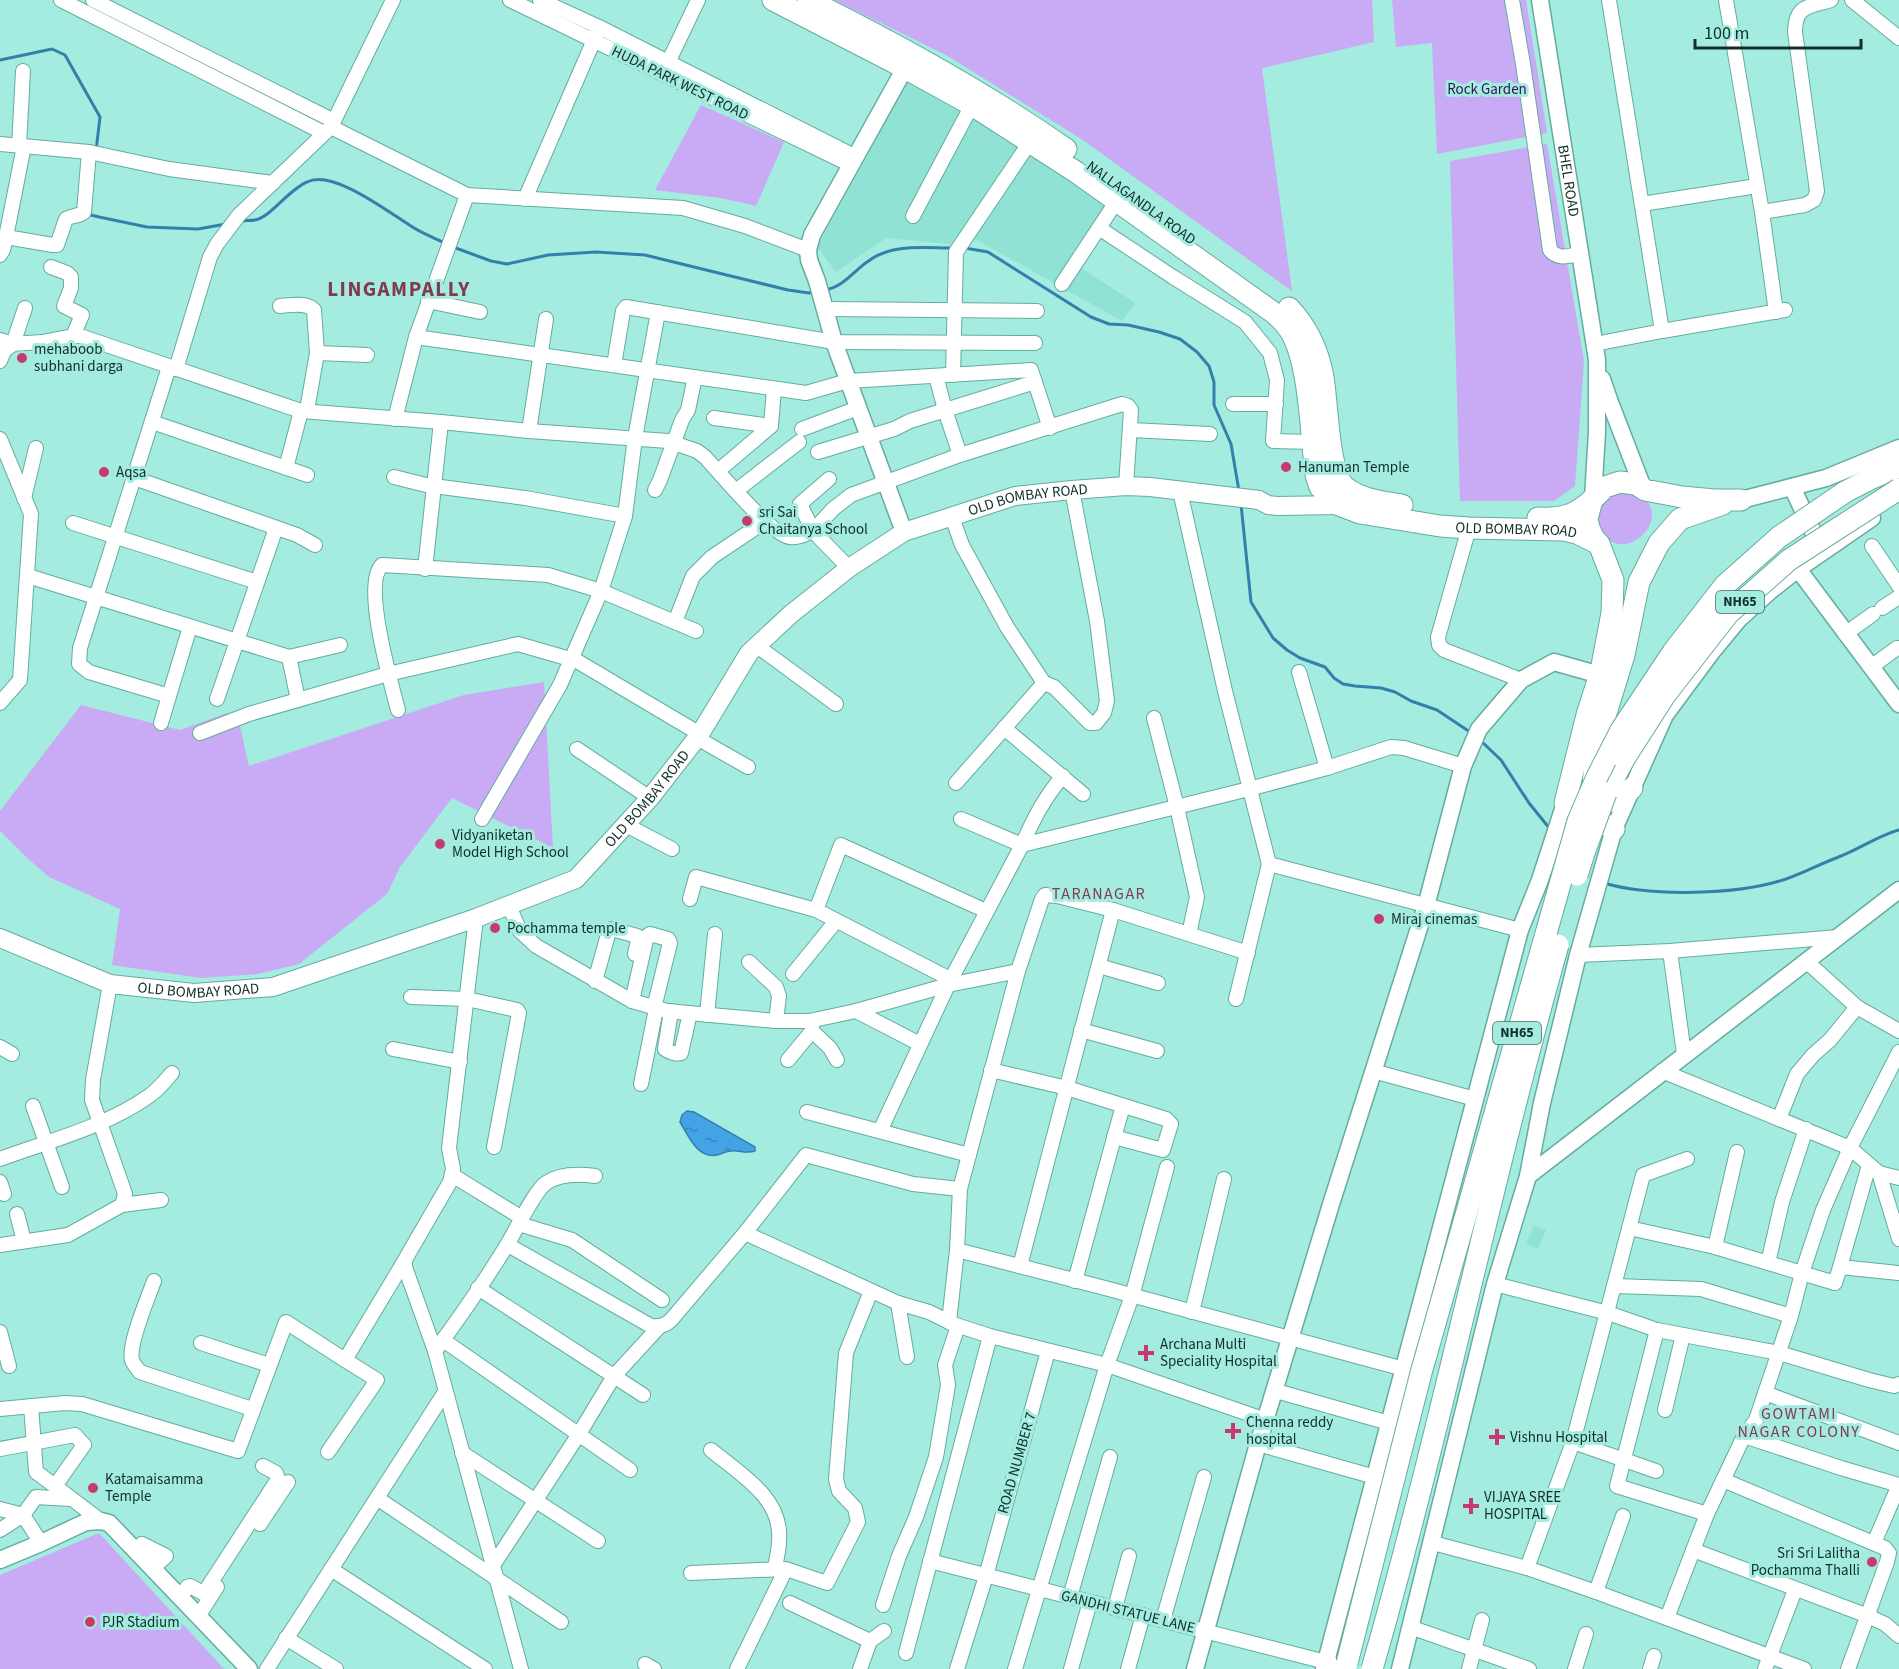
<svg xmlns="http://www.w3.org/2000/svg" width="1899" height="1669" viewBox="0 0 1899 1669" font-family="'Source Sans 3',sans-serif">
	<style>
		.built { fill: #8fe2d4 }
		.green { fill: #c8abf4 }
		.water { fill: url(#water-ripples); stroke: #3480ad; stroke-width: 1.5 }
		.lines { fill: none; stroke-linecap: round; stroke-linejoin: round }
		.stream { stroke: #3480ad; stroke-width: 3 }
		.minor-casing { stroke: #65aca0; stroke-width: 16 }
		.tertiary-casing { stroke: #65aca0; stroke-width: 19 }
		.secondary-casing { stroke: #65aca0; stroke-width: 20 }
		.primary-casing { stroke: #65aca0; stroke-width: 23 }
		.trunk-casing { stroke: #65aca0; stroke-width: 23 }
		.minor { stroke: #fff; stroke-width: 14 }
		.tertiary { stroke: #fff; stroke-width: 16 }
		.secondary { stroke: #fff; stroke-width: 18 }
		.primary { stroke: #fff; stroke-width: 21 }
		.trunk { stroke: #fff; stroke-width: 21 }
		.trunk-bridge-casing { stroke: #65aca0; stroke-width: 23; stroke-linecap: butt }
		.trunk-bridge { stroke: #fff; stroke-width: 21 }
		.poi-dot { fill: #c63a6e; stroke: #a4ecdf; stroke-width: 2 }
		.labels { text-anchor: middle; dominant-baseline: central; stroke-width: 6; stroke-linejoin: round; paint-order: stroke }
		.shield { fill: #a4ecdf; stroke: #3d6861; stroke-width: 1.5 }
		.shield-label { font-size: 14px; font-weight: bold; fill: #112f2b }
		.street-label { font-size: 15px; fill: #112f2b; stroke: #a4ecdf }
		.park-label { font-size: 15px; fill: #351358; stroke: #a4ecdf }
		.poi-label { font-size: 15px; fill: #112f2b; stroke: #a4ecdf; text-anchor: start }
		.neighbourhood-label { font-size: 16px; letter-spacing: 1.5px; fill: #813b51; stroke: #a4ecdf }
		.district-label { font-size: 21px; font-weight: bold; letter-spacing: 1.5px; fill: #813b51; stroke: #a4ecdf }
	</style>
	<defs>
		<pattern id="water-ripples" width="26" height="14" patternUnits="userSpaceOnUse" patternTransform="scale(1.5)"><rect width="26" height="14" fill="#43a3e5"/><path d="M2 4q2-2 4 0t4 0M15 11q2-2 4 0t4 0" fill="none" stroke="#3785ba"/></pattern>
	</defs>
	<rect width="100%" height="100%" fill="#a4ecdf"/>
	<!-- built -->
	<g class="built">
		<path d="M909 79 1019 138 1110 204 1072 262 1135 303 1122 321 977 240 960 245 886 238 836 272 817 247Z"/>
		<path d="M1534 1225 1546 1230 1538 1249 1526 1244Z"/>
	</g>
	<!-- green -->
	<g class="green">
		<path d="M834 0H1372L1374 42 1262 68 1292 291 1083 140 946 55Z"/>
		<path d="M1392 0H1526L1547 133 1437 154 1432 43 1396 47Z"/>
		<path d="M701 105 784 142 756 206 721 198 655 190Z"/>
		<path d="M1547 144 1584 361 1575 486 1554 501H1460L1450 161Z"/>
		<path d="M1616 490C1624 492 1637 492 1643 497 1673 522 1620 568 1600 529 1591 511 1605 502 1616 490Z"/>
		<path d="M544 682 553 848 452 798 400 867 387 894 299 964 258 974 201 978 112 965 120 909 49 877 26 857 0 831V811L81 705 180 730 227 713 239 722 249 766 464 695Z"/>
		<path d="M99 1533 224 1669H0V1575Z"/>
	</g>
	<!-- water -->
	<path class="water" d="M687 1111 694 1112 755 1147V1151C746 1154 739 1150 731 1151 726 1151 722 1154 717 1155 697 1159 688 1135 680 1122L682 1115Z"/>
	<g class="lines">
		<!-- stream -->
		<g class="stream">
			<path d="M0 60 52 49 65 55 100 117 96 151"/>
			<path d="M90 211 91 215 99 217 147 227 198 229 226 224"/>
			<path d="M241 221C245 220 250 221 255 220 271 217 288 190 307 182 333 169 388 212 411 226 421 233 433 237 444 243"/>
			<path d="M453 247 491 261 507 264 548 255 596 252 645 255 788 290 809 293 815 292"/>
			<path d="M965 248 988 252 1091 317 1109 324 1128 325 1159 332 1180 339 1197 352 1209 366 1214 382V405L1231 444 1239 491"/>
			<path d="M825 290C843 287 853 272 867 262 891 243 924 248 953 248"/>
			<path d="M1241 504 1251 602 1273 638 1287 650 1300 658 1325 667 1334 678 1343 684 1355 686 1381 688 1395 692 1411 701 1437 710 1470 732"/>
			<path d="M1480 740 1501 760 1529 803 1550 829"/>
			<path d="M1604 883C1651 897 1739 895 1786 879 1804 873 1822 863 1841 856 1857 850 1884 833 1899 830"/>
		</g>
		<!-- minor casing -->
		<g class="minor-casing">
			<g id="minor">
				<path d="M61 0 324 133"/>
				<path d="M93 0 334 121"/>
				<path d="M510 0 851 165"/>
				<path d="M540 0 599 27 852 155"/>
				<path d="M1512 0 1523 64 1550 250C1558 260 1568 256 1580 254"/>
				<path d="M1609 0 1662 331 1785 310"/>
				<path d="M1726 0 1762 212 1776 312"/>
				<path d="M1852 0 1899 38"/>
				<path d="M665 69 698 0"/>
				<path d="M331 127 467 195 683 208 745 226 808 250"/>
				<path d="M0 144 89 152 84 212C78 217 72 215 66 219L57 245H53L6 237"/>
				<path d="M19 146 23 71"/>
				<path d="M89 152 169 169 273 183"/>
				<path d="M525 199 597 33"/>
				<path d="M1642 204 1757 186"/>
				<path d="M1762 212 1805 205 1814 200 1817 191 1795 32C1795 5 1809 7 1831 0"/>
				<path d="M913 216 972 105"/>
				<path d="M1099 228 1173 277 1245 322 1270 353 1277 380 1273 441 1312 442"/>
				<path d="M0 255 3 250 6 237 24 146"/>
				<path d="M51 267 67 273 71 277V288L64 306 82 315 73 336"/>
				<path d="M1062 284 1116 202"/>
				<path d="M428 301 480 312"/>
				<path d="M280 306C291 305 306 302 314 310L317 353 307 410"/>
				<path d="M824 309 1037 311"/>
				<path d="M416 337 806 393 848 381 1031 370 1050 428"/>
				<path d="M0 340 13 344 25 308"/>
				<path d="M1595 344 1662 331"/>
				<path d="M317 353 367 355"/>
				<path d="M0 361 4 351 13 344 42 342 73 336H80L301 411 441 422 529 431 668 441 697 451 705 457C720 473 772 536 790 537 799 538 806 534 813 531L849 568"/>
				<path d="M614 365 623 311 626 307 834 342 1035 343"/>
				<path d="M169 367 80 648 79 664 89 672 169 696 190 627"/>
				<path d="M176 369 210 257 217 244 239 215 331 127 393 0"/>
				<path d="M953 375 956 252 1030 142"/>
				<path d="M936 376 945 410 960 455"/>
				<path d="M1233 404H1276"/>
				<path d="M714 418 771 426"/>
				<path d="M395 419 416 337 467 195"/>
				<path d="M152 422 307 475"/>
				<path d="M802 429 858 408"/>
				<path d="M1131 430 1210 434"/>
				<path d="M529 431 546 319"/>
				<path d="M0 439 31 514 20 680 0 703"/>
				<path d="M818 452 894 429 910 421 1035 382"/>
				<path d="M286 468 301 411"/>
				<path d="M718 471 771 426 774 389"/>
				<path d="M394 477 426 485 525 498 625 516"/>
				<path d="M134 478 297 535 315 545"/>
				<path d="M829 479 800 504 813 531 833 509 851 495 960 455 1122 404 1128 406 1131 410 1126 486"/>
				<path d="M655 490 660 480 682 420 688 410 695 377"/>
				<path d="M737 490 799 442"/>
				<path d="M1180 491 1225 691 1269 864"/>
				<path d="M24 498 36 448"/>
				<path d="M952 517 962 545 1007 627 1044 683"/>
				<path d="M73 523 257 582"/>
				<path d="M1469 528 1438 637 1439 645 1444 650 1521 680"/>
				<path d="M1872 546 1899 586"/>
				<path d="M425 569 441 422"/>
				<path d="M28 576 289 657 298 700"/>
				<path d="M1882 608 1899 597"/>
				<path d="M675 622 693 576 712 557 764 522"/>
				<path d="M1845 634 1873 614"/>
				<path d="M757 646 836 704"/>
				<path d="M289 657 340 645"/>
				<path d="M1871 667 1897 648"/>
				<path d="M1299 672 1327 768"/>
				<path d="M217 699 276 528"/>
				<path d="M398 710C391 683 362 584 382 565L548 575 601 591 696 631"/>
				<path d="M1154 718 1177 807 1197 897 1189 934"/>
				<path d="M161 723 169 696"/>
				<path d="M1004 728 1083 794"/>
				<path d="M200 733 249 714 388 674 518 644 577 661 700 734"/>
				<path d="M697 738 748 767"/>
				<path d="M577 749 650 798"/>
				<path d="M956 783 1044 683 1054 687 1090 723H1096L1104 713 1107 701 1097 621 1072 490"/>
				<path d="M482 819 560 685 601 591 625 516 635 438 658 312"/>
				<path d="M961 819 1022 845C1033 820 1044 798 1063 776"/>
				<path d="M626 825 672 849"/>
				<path d="M690 899 696 877 816 910"/>
				<path d="M509 906 520 931 536 946 632 1001 667 1011 776 1021H809L856 1011 948 985 1018 971"/>
				<path d="M476 918 449 1148 453 1169 450 1182 410 1251 405 1260V1267L435 1351 521 1669"/>
				<path d="M1670 951 1684 1054"/>
				<path d="M1578 955 1670 951 1838 937"/>
				<path d="M1806 961 1857 1007 1899 1031"/>
				<path d="M749 962 776 987 779 996 776 1021"/>
				<path d="M1099 966 1158 983"/>
				<path d="M793 974 836 921"/>
				<path d="M952 980 816 910 841 845 986 911"/>
				<path d="M595 981 609 931 612 929 637 936 638 940 635 954"/>
				<path d="M411 997 467 999 517 1010 519 1013 494 1147"/>
				<path d="M1236 999 1269 864 1520 930"/>
				<path d="M632 1001 647 936 650 934 668 939 670 943 654 1008"/>
				<path d="M671 1011 665 1049C669 1052 676 1055 681 1053L690 1013"/>
				<path d="M856 1011 920 1044"/>
				<path d="M707 1015 715 934"/>
				<path d="M1081 1030 1157 1051"/>
				<path d="M812 1031 830 1048 837 1060"/>
				<path d="M0 1047 12 1054"/>
				<path d="M393 1049 460 1062"/>
				<path d="M788 1060 812 1031V1021"/>
				<path d="M991 1070 1067 1088 1166 1119 1171 1124 1163 1150 1114 1137"/>
				<path d="M1373 1071 1475 1099"/>
				<path d="M1662 1071 1850 1148 1879 1173 1899 1239"/>
				<path d="M641 1084 656 1009"/>
				<path d="M33 1106 62 1187"/>
				<path d="M807 1112 969 1155 1018 971 1042 899 1045 895 1057 896 1113 910 1248 953"/>
				<path d="M1779 1119 1797 1074 1813 1055 1830 1040 1857 1007"/>
				<path d="M880 1131 948 985 1022 845 1249 789 1327 768 1391 747 1404 748 1463 766"/>
				<path d="M1113 1141 1123 1106"/>
				<path d="M0 1159C49 1141 107 1126 149 1096 158 1090 165 1081 172 1073"/>
				<path d="M1879 1173 1899 1178"/>
				<path d="M452 1175 522 1218"/>
				<path d="M0 1182 4 1194"/>
				<path d="M122 1205 161 1200"/>
				<path d="M17 1214 24 1241"/>
				<path d="M519 1224 572 1240 662 1300"/>
				<path d="M1629 1228 1715 1247 1835 1283 1840 1267 1899 1273"/>
				<path d="M745 1233 898 1303 929 1312 953 1324 990 1336 1107 1365 1266 1420"/>
				<path d="M0 1245 68 1235 122 1205 125 1194 122 1185 92 1100 93 1080 110 984"/>
				<path d="M508 1245 651 1326C659 1327 665 1326 671 1320L745 1233 806 1155 913 1184 960 1189"/>
				<path d="M1715 1247 1737 1152"/>
				<path d="M957 1250 1105 1288 1404 1369"/>
				<path d="M1768 1263 1782 1202 1806 1129"/>
				<path d="M1020 1266 1113 910"/>
				<path d="M1840 1267 1869 1165"/>
				<path d="M154 1281C148 1298 128 1344 132 1360 133 1364 137 1368 140 1372L252 1409"/>
				<path d="M1075 1281 1112 1145"/>
				<path d="M1495 1284 1608 1313 1657 1330 1779 1353 1869 1380 1894 1386 1899 1384"/>
				<path d="M1615 1286 1701 1289 1791 1316"/>
				<path d="M478 1288 643 1395"/>
				<path d="M898 1303 907 1357"/>
				<path d="M1192 1312 1224 1179"/>
				<path d="M949 1322 957 1250 960 1189 969 1155"/>
				<path d="M1657 1330 1617 1486 1707 1514"/>
				<path d="M0 1332 9 1366"/>
				<path d="M443 1340 630 1470"/>
				<path d="M201 1343 269 1365"/>
				<path d="M435 1351C460 1317 485 1281 507 1245 515 1232 535 1190 546 1183 559 1174 580 1174 595 1176"/>
				<path d="M1276 1391 1389 1423"/>
				<path d="M1765 1393 1899 1443"/>
				<path d="M31 1406 36 1472 55 1486"/>
				<path d="M0 1409 65 1403 82 1404 238 1451 286 1322 345 1360 405 1260"/>
				<path d="M1665 1410 1683 1335"/>
				<path d="M1744 1436 1841 1468 1899 1485"/>
				<path d="M1573 1442 1656 1471"/>
				<path d="M1258 1444 1375 1477"/>
				<path d="M0 1449 75 1435 84 1445 55 1486 101 1521"/>
				<path d="M711 1450C740 1474 783 1498 779 1541 779 1550 776 1560 775 1569"/>
				<path d="M328 1452 377 1380 345 1360"/>
				<path d="M462 1453 598 1541"/>
				<path d="M1723 1480 1885 1548 1889 1553 1887 1562 1848 1669"/>
				<path d="M377 1498 561 1622"/>
				<path d="M0 1509 23 1515 41 1543"/>
				<path d="M260 1524 288 1482"/>
				<path d="M0 1530 23 1515 36 1497 70 1499"/>
				<path d="M1433 1543 1527 1568 1596 1592 1804 1669"/>
				<path d="M1874 1543 1899 1485"/>
				<path d="M136 1550 142 1544 166 1556 153 1568"/>
				<path d="M1693 1550 1868 1616 1885 1624 1899 1636"/>
				<path d="M930 1561 1326 1662"/>
				<path d="M492 1567 579 1434 614 1376 659 1327"/>
				<path d="M1527 1568 1573 1442 1643 1175 1687 1159"/>
				<path d="M331 1569 485 1669"/>
				<path d="M691 1573 783 1569"/>
				<path d="M1596 1592 1623 1516"/>
				<path d="M181 1597 187 1587 190 1586 203 1593 206 1590 278 1479 276 1473 263 1466"/>
				<path d="M1070 1597 1110 1457"/>
				<path d="M790 1603 870 1641"/>
				<path d="M883 1605 899 1556 916 1517 936 1457 948 1385 945 1365 958 1326"/>
				<path d="M1115 1608 1129 1556"/>
				<path d="M199 1615 217 1587"/>
				<path d="M1667 1618 1707 1514 1744 1436 1756 1420 1791 1316 1802 1273 1823 1210 1850 1148 1899 1052"/>
				<path d="M1163 1620 1204 1477"/>
				<path d="M1410 1627 1529 1669"/>
				<path d="M286 1638 336 1669"/>
				<path d="M906 1653 990 1336"/>
				<path d="M645 1664 654 1669"/>
				<path d="M267 1669 445 1392"/>
				<path d="M737 1669 786 1569 827 1583 858 1522 855 1508 839 1491 836 1479 846 1353 871 1291"/>
				<path d="M860 1669 870 1641 884 1631"/>
				<path d="M957 1669 986 1576 1048 1351"/>
				<path d="M1015 1669 1107 1365 1132 1296 1167 1167"/>
				<path d="M1071 1669 1090 1602"/>
				<path d="M1128 1669 1143 1615"/>
				<path d="M1469 1669 1482 1620"/>
				<path d="M1575 1669 1586 1634"/>
				<path d="M1650 1669 1654 1656"/>
				<path d="M1765 1669 1795 1590"/>
			</g>
		</g>
		<!-- tertiary casing -->
		<g class="tertiary-casing">
			<g id="tertiary">
				<path id="s1" d="M1540 0 1597 360V432L1593 498"/>
				<path d="M1602 379 1611 405 1643 488"/>
				<path d="M1792 487 1822 551"/>
				<path d="M1741 500 1826 478 1899 448"/>
				<path d="M904 532 834 342 817 281 809 260 808 250 812 235 910 59"/>
				<path d="M1798 569 1899 704"/>
				<path d="M1528 1176 1899 890"/>
				<path d="M0 1560 41 1543 86 1522 101 1521 109 1523 249 1669"/>
				<path d="M1195 1669 1258 1444 1332 1201 1426 906 1463 766 1479 729 1521 680 1554 662 1600 675 1608 680"/>
				<path d="M1324 1669 1520 930 1540 880 1565 803"/>
				<path d="M1400 1669 1495 1284 1528 1176 1542 1103 1578 955 1614 829 1665 715 1711 653 1739 619 1770 591 1798 569 1872 518"/>
			</g>
		</g>
		<!-- secondary casing -->
		<g class="secondary-casing">
			<g id="secondary">
				<path id="s2" d="M0 938 110 984 194 993 273 987 476 918 576 879 650 798 700 734 749 653 791 614 849 568 904 532 1015 496 1072 490 1126 486 1150 487 1259 500 1268 505 1278 506 1339 505"/>
			</g>
		</g>
		<!-- primary casing -->
		<g class="primary-casing">
			<g id="primary">
				<path id="s3" d="M773 0 905 68 972 105 1076 172 1274 313C1281 319 1288 326 1292 334 1310 367 1311 436 1316 475L1320 487 1339 505 1360 513 1440 526 1469 528 1563 530 1577 533 1599 544"/>
				<path d="M808 0C897 44 984 92 1066 149"/>
				<path d="M1289 308C1306 326 1317 348 1322 372 1328 398 1327 474 1346 488 1362 500 1383 502 1402 505"/>
				<path d="M1538 518C1562 519 1574 516 1592 500"/>
				<path d="M1632 788C1621 799 1613 806 1598 798L1593 786 1597 742 1624 655 1639 582 1659 543 1680 519 1723 504"/>
				<path d="M1614 829 1565 803 1587 715 1601 671 1612 613 1613 580 1599 544 1593 537 1589 528 1587 519 1592 500 1605 487 1620 482 1636 484 1645 490 1682 497 1714 500H1741"/>
			</g>
		</g>
		<!-- trunk casing -->
		<g class="trunk-casing">
			<g id="trunk">
				<path d="M1845 492 1872 478 1899 467"/>
				<path d="M1606 793 1624 759"/>
				<path d="M1326 1662 1330 1669"/>
			</g>
		</g>
		<!-- minor -->
		<use href="#minor" class="minor"/>
		<!-- tertiary -->
		<use href="#tertiary" class="tertiary"/>
		<!-- secondary -->
		<use href="#secondary" class="secondary"/>
		<!-- primary -->
		<use href="#primary" class="primary"/>
		<!-- trunk -->
		<use href="#trunk" class="trunk"/>
		<!-- trunk-bridge casing -->
		<g class="trunk-bridge-casing">
			<g id="trunk-bridge">
				<path d="M1624 759 1665 695 1728 614 1789 560 1899 489"/>
				<path d="M1577 875 1584 853 1606 793"/>
				<path d="M1347 1663 1421 1373 1578 821 1597 777 1621 730 1673 652 1725 585 1779 537 1845 492"/>
				<path d="M1372 1669C1441 1430 1490 1185 1558 945"/>
			</g>
		</g>
		<!-- trunk-bridge -->
		<use href="#trunk-bridge" class="trunk-bridge"/>
	</g>
	<!-- markers -->
	<g class="poi-dot">
		<circle cx="22" cy="358" r="6"/>
		<circle cx="1286" cy="467" r="6"/>
		<circle cx="104" cy="472" r="6"/>
		<circle cx="747" cy="521" r="6"/>
		<circle cx="440" cy="844" r="6"/>
		<circle cx="1379" cy="919" r="6"/>
		<circle cx="495" cy="928" r="6"/>
		<path d="M1143 1344h6v6h6v6h-6v6h-6v-6h-6v-6h6z"/>
		<path d="M1230 1422h6v6h6v6h-6v6h-6v-6h-6v-6h6z"/>
		<path d="M1494 1428h6v6h6v6h-6v6h-6v-6h-6v-6h6z"/>
		<circle cx="93" cy="1488" r="6"/>
		<path d="M1468 1497h6v6h6v6h-6v6h-6v-6h-6v-6h6z"/>
		<circle cx="1872" cy="1562" r="6"/>
		<circle cx="90" cy="1622" r="6"/>
	</g>
	<g class="labels">
		<!-- shield labels -->
		<g class="shield">
			<rect x="1716" y="591" width="48" height="22" rx="4.5"/>
			<rect x="1493" y="1022" width="48" height="22" rx="4.5"/>
		</g>
		<g class="shield-label">
			<text x="1740" y="602">NH65</text>
			<text x="1517" y="1033">NH65</text>
		</g>
		<!-- street labels -->
		<g class="street-label">
			<text transform="translate(680 83) rotate(26)">HUDA PARK WEST ROAD</text>
			<text stroke="none"><textPath href="#s1" startOffset="183">BHEL ROAD</textPath></text>
			<text transform="translate(1141 203) rotate(36)">NALLAGANDLA ROAD</text>
			<text stroke="none"><textPath href="#s2" startOffset="1216">OLD BOMBAY ROAD</textPath></text>
			<text stroke="none"><textPath href="#s3" startOffset="982">OLD BOMBAY ROAD</textPath></text>
			<text stroke="none"><textPath href="#s2" startOffset="712">OLD BOMBAY ROAD</textPath></text>
			<text stroke="none"><textPath href="#s2" startOffset="208">OLD BOMBAY ROAD</textPath></text>
			<text transform="translate(1017 1463) rotate(-74)">ROAD NUMBER 7</text>
			<text transform="translate(1128 1612) rotate(14)">GANDHI STATUE LANE</text>
		</g>
		<!-- park labels -->
		<g class="park-label">
			<text x="1487" y="89">Rock Garden</text>
		</g>
		<!-- poi labels -->
		<g class="poi-label">
			<text x="34" y="349">mehaboob<tspan x="34" dy="17">subhani darga</tspan></text>
			<text x="1298" y="467">Hanuman Temple</text>
			<text x="116" y="472">Aqsa</text>
			<text x="759" y="512">sri Sai<tspan x="759" dy="17">Chaitanya School</tspan></text>
			<text x="452" y="835">Vidyaniketan<tspan x="452" dy="17">Model High School</tspan></text>
			<text x="1391" y="919">Miraj cinemas</text>
			<text x="507" y="928">Pochamma temple</text>
			<text x="1160" y="1344">Archana Multi<tspan x="1160" dy="17">Speciality Hospital</tspan></text>
			<text x="1246" y="1422">Chenna reddy<tspan x="1246" dy="17">hospital</tspan></text>
			<text x="1510" y="1437">Vishnu Hospital</text>
			<text x="105" y="1479">Katamaisamma<tspan x="105" dy="17">Temple</tspan></text>
			<text x="1484" y="1497">VIJAYA SREE<tspan x="1484" dy="17">HOSPITAL</tspan></text>
			<text x="1860" y="1553" text-anchor="end">Sri Sri Lalitha<tspan x="1860" dy="17">Pochamma Thalli</tspan></text>
			<text x="102" y="1622">PJR Stadium</text>
		</g>
		<!-- neighbourhood labels -->
		<g class="neighbourhood-label">
			<text x="1099" y="894">TARANAGAR</text>
			<text x="1799" y="1414">GOWTAMI<tspan x="1799" dy="18">NAGAR COLONY</tspan></text>
		</g>
		<!-- district labels -->
		<g class="district-label">
			<text x="399" y="289">LINGAMPALLY</text>
		</g>
	</g>
	<!-- scale -->
	<path d="M1695 39v9h166v-9" fill="none" stroke="#112f2b" stroke-width="3"/>
	<text x="1704" y="39" font-size="18" fill="#112f2b" stroke="#a4ecdf" stroke-width="4.5" paint-order="stroke">100 m</text>
</svg>
